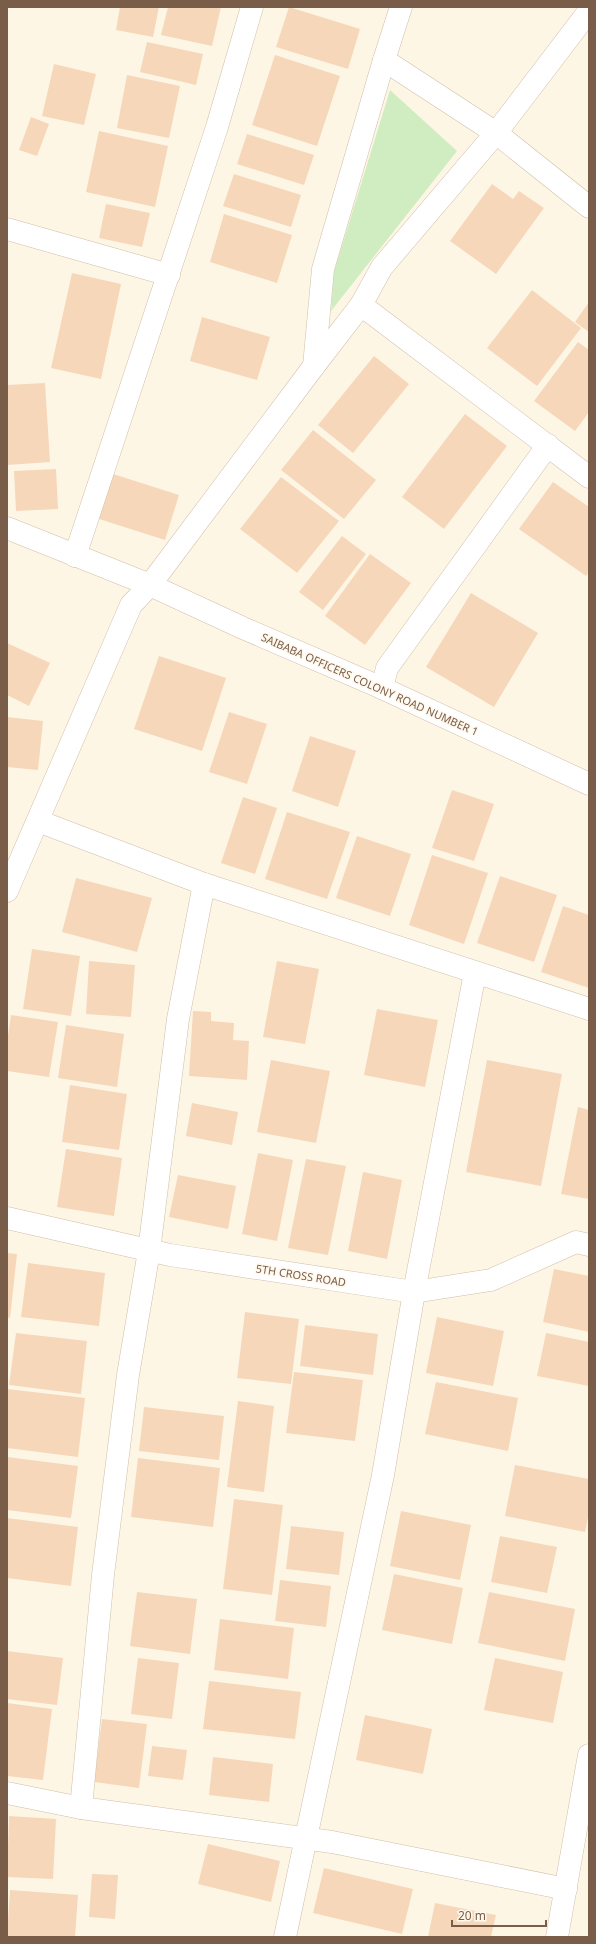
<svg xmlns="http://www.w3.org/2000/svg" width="596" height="1944" viewBox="0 0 596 1944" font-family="'Noto Sans',sans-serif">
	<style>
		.green { fill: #d0edc2 }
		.building { fill: #f6d7ba }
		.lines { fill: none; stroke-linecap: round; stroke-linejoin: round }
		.minor-casing { stroke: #d1beaa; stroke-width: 23 }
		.minor { stroke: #fff; stroke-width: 22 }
		.labels { text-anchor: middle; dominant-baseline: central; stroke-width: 3; stroke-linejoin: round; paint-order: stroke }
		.street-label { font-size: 11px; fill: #795d48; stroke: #fff9ed }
	</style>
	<rect width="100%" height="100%" fill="#fef6e5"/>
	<!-- green -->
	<path class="green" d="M390 90 457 151 331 311 334 272Z"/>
	<!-- building -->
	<g class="building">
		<path d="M120 7H159L153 37 116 30Z"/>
		<path d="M168 7H221L212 46 161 35Z"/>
		<path d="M289 7 360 29 348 69 276 47Z"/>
		<path d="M147 42 203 54 196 85 140 72Z"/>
		<path d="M275 55 340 76 317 146 252 125Z"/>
		<path d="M54 64 96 74 84 125 42 116Z"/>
		<path d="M127 75 180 86 169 138 117 128Z"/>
		<path d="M31 117 49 124 37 156 19 150Z"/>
		<path d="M99 131 168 146 155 207 86 192Z"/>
		<path d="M247 134 314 155 304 185 237 164Z"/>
		<path d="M234 174 301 195 291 227 223 206Z"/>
		<path d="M492 184 513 199 519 191 544 208 496 274 450 241Z"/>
		<path d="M106 204 150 213 142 247 99 238Z"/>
		<path d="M224 214 292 235 277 283 210 262Z"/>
		<path d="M72 273 121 284 101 379 51 368Z"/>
		<path d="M532 290 581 328 537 386 487 348Z"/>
		<path d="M589 302V332L575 322Z"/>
		<path d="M202 317 270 337 257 380 190 361Z"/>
		<path d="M578 342 589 350V412L575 431 534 401Z"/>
		<path d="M374 356 409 384 353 453 318 425Z"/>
		<path d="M45 383 50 462 7 465V385Z"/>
		<path d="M465 414 507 446 444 529 402 497Z"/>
		<path d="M313 430 376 480 344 519 281 470Z"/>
		<path d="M56 469 58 509 16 511 14 471Z"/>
		<path d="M110 473 179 495 165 540 96 518Z"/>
		<path d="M281 477 339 521 297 573 240 529Z"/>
		<path d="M553 482 589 507V572L586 576 519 529Z"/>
		<path d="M342 536 366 554 323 610 299 592Z"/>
		<path d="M370 554 411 583 365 645 325 616Z"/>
		<path d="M471 593 538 633 494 707 426 667Z"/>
		<path d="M7 643 50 663 29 706 7 695Z"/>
		<path d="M159 656 226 678 202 751 134 729Z"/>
		<path d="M229 712 267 724 247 784 209 772Z"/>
		<path d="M7 717 43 721 38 770 7 767Z"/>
		<path d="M310 736 356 751 338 807 292 791Z"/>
		<path d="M452 790 494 804 474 861 432 848Z"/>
		<path d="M243 797 277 808 255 874 221 863Z"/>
		<path d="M287 812 350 832 327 899 265 879Z"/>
		<path d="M357 836 411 854 390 916 336 898Z"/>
		<path d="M432 855 488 873 464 944 409 925Z"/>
		<path d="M500 876 557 895 534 962 477 943Z"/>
		<path d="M76 878 152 898 137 952 62 932Z"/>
		<path d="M563 906 589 915V988L541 972Z"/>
		<path d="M32 949 80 956 71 1016 23 1009Z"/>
		<path d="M89 961 135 965 131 1017 86 1014Z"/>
		<path d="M277 961 319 969 305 1044 263 1037Z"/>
		<path d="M377 1009 438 1020 425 1087 364 1075Z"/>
		<path d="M193 1011 211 1012V1021L234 1023 233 1040 249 1041 247 1080 189 1076Z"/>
		<path d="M11 1015 58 1022 49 1077 7 1071V1042Z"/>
		<path d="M66 1025 124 1034 117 1087 58 1078Z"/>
		<path d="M271 1060 330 1071 316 1143 257 1132Z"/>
		<path d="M487 1060 562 1074 541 1186 466 1172Z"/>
		<path d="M70 1085 127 1094 119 1150 62 1142Z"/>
		<path d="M192 1103 238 1112 232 1145 186 1136Z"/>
		<path d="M578 1107 589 1110V1199L561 1194Z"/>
		<path d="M66 1149 122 1158 114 1216 57 1207Z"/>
		<path d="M258 1153 293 1160 277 1241 242 1234Z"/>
		<path d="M306 1159 346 1166 328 1255 288 1248Z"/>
		<path d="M363 1172 402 1180 387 1259 348 1251Z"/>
		<path d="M178 1175 236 1186 228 1229 169 1217Z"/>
		<path d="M7 1253 17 1254 10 1318 7 1317Z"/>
		<path d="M28 1263 105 1273 99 1326 21 1317Z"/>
		<path d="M554 1269 589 1276V1332L543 1322Z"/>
		<path d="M245 1312 299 1319 291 1384 237 1378Z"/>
		<path d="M437 1317 504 1331 493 1386 426 1373Z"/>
		<path d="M305 1325 378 1334 373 1375 300 1366Z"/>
		<path d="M16 1333 87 1341 81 1394 9 1385Z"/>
		<path d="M546 1333 589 1342V1386L537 1376Z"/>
		<path d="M294 1372 363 1380 355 1441 286 1433Z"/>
		<path d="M436 1382 518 1398 508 1451 425 1434Z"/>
		<path d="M7 1389 85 1398 78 1457 7 1448Z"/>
		<path d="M238 1401 274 1406 264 1492 227 1487Z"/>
		<path d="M144 1407 224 1416 219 1460 139 1451Z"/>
		<path d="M7 1457 78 1466 71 1518 7 1510Z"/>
		<path d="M138 1458 220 1468 213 1527 131 1517Z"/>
		<path d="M515 1465 589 1479V1513L585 1532 505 1516Z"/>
		<path d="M234 1499 283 1505 272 1595 223 1589Z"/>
		<path d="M401 1511 471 1525 460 1580 390 1566Z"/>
		<path d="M7 1518 78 1527 71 1586 7 1578Z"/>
		<path d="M291 1526 344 1532 339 1575 286 1569Z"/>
		<path d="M500 1536 557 1547 547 1593 491 1582Z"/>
		<path d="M394 1574 463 1588 452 1644 382 1630Z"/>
		<path d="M280 1580 331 1586 326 1627 275 1621Z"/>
		<path d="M137 1592 197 1599 190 1654 130 1646Z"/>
		<path d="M489 1592 575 1609 565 1661 478 1643Z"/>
		<path d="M220 1619 294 1628 288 1679 214 1670Z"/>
		<path d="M7 1651 63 1658 57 1705 7 1699Z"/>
		<path d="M138 1658 179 1663 172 1719 131 1714Z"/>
		<path d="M495 1658 563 1672 553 1723 484 1710Z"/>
		<path d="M209 1681 301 1692 295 1739 203 1729Z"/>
		<path d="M7 1703 52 1709 43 1780 7 1776Z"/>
		<path d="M365 1715 432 1729 423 1774 356 1760Z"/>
		<path d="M102 1719 147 1724 139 1788 94 1782Z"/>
		<path d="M152 1746 187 1750 183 1780 148 1776Z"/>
		<path d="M213 1757 273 1764 269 1802 209 1795Z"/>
		<path d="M9 1816 56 1819 53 1879 7 1877Z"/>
		<path d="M208 1844 280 1861 271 1902 198 1884Z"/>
		<path d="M324 1868 413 1889 402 1934 313 1913Z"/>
		<path d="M92 1874 118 1875 115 1919 89 1917Z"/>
		<path d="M10 1890 78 1895 75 1937 7 1936Z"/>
		<path d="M435 1903 496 1915 491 1937H428Z"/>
	</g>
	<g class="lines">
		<!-- minor casing -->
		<g class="minor-casing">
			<g id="minor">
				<path d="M401 7 384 60 496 133 589 207"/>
				<path d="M7 229 169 275"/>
				<path d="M361 305 589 477"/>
				<path d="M314 366 323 269 384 60"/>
				<path d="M7 528 150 585 243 628 382 688 589 784"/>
				<path d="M75 556 217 127 252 7"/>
				<path d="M382 688 387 668 548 445"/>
				<path d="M38 821 204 884 589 1009"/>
				<path d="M7 891 131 605 150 585 314 366 361 305 382 267 496 133 589 11"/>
				<path d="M7 1218 170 1255 414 1292 491 1280 576 1242 589 1245"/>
				<path d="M7 1793 81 1808 332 1842 566 1889"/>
				<path d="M81 1808 103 1575 128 1375 149 1251 178 1019 204 884"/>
				<path d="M285 1937 383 1475 414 1292 475 973"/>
				<path d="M557 1937 589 1755"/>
			</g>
		</g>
		<!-- minor -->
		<use href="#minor" class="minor"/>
	</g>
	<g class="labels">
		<!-- street labels -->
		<g class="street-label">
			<text transform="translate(370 684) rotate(24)">SAIBABA OFFICERS COLONY ROAD NUMBER 1</text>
			<text transform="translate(301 1275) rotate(9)">5TH CROSS ROAD</text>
		</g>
	</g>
	<!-- border -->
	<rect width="596" height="1944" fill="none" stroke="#795d48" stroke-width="16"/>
	<!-- scale -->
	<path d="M452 1920v6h94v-6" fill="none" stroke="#795d48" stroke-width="2"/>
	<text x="458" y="1920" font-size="12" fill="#795d48" stroke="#fff9ed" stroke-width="3" paint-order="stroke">20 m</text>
</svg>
